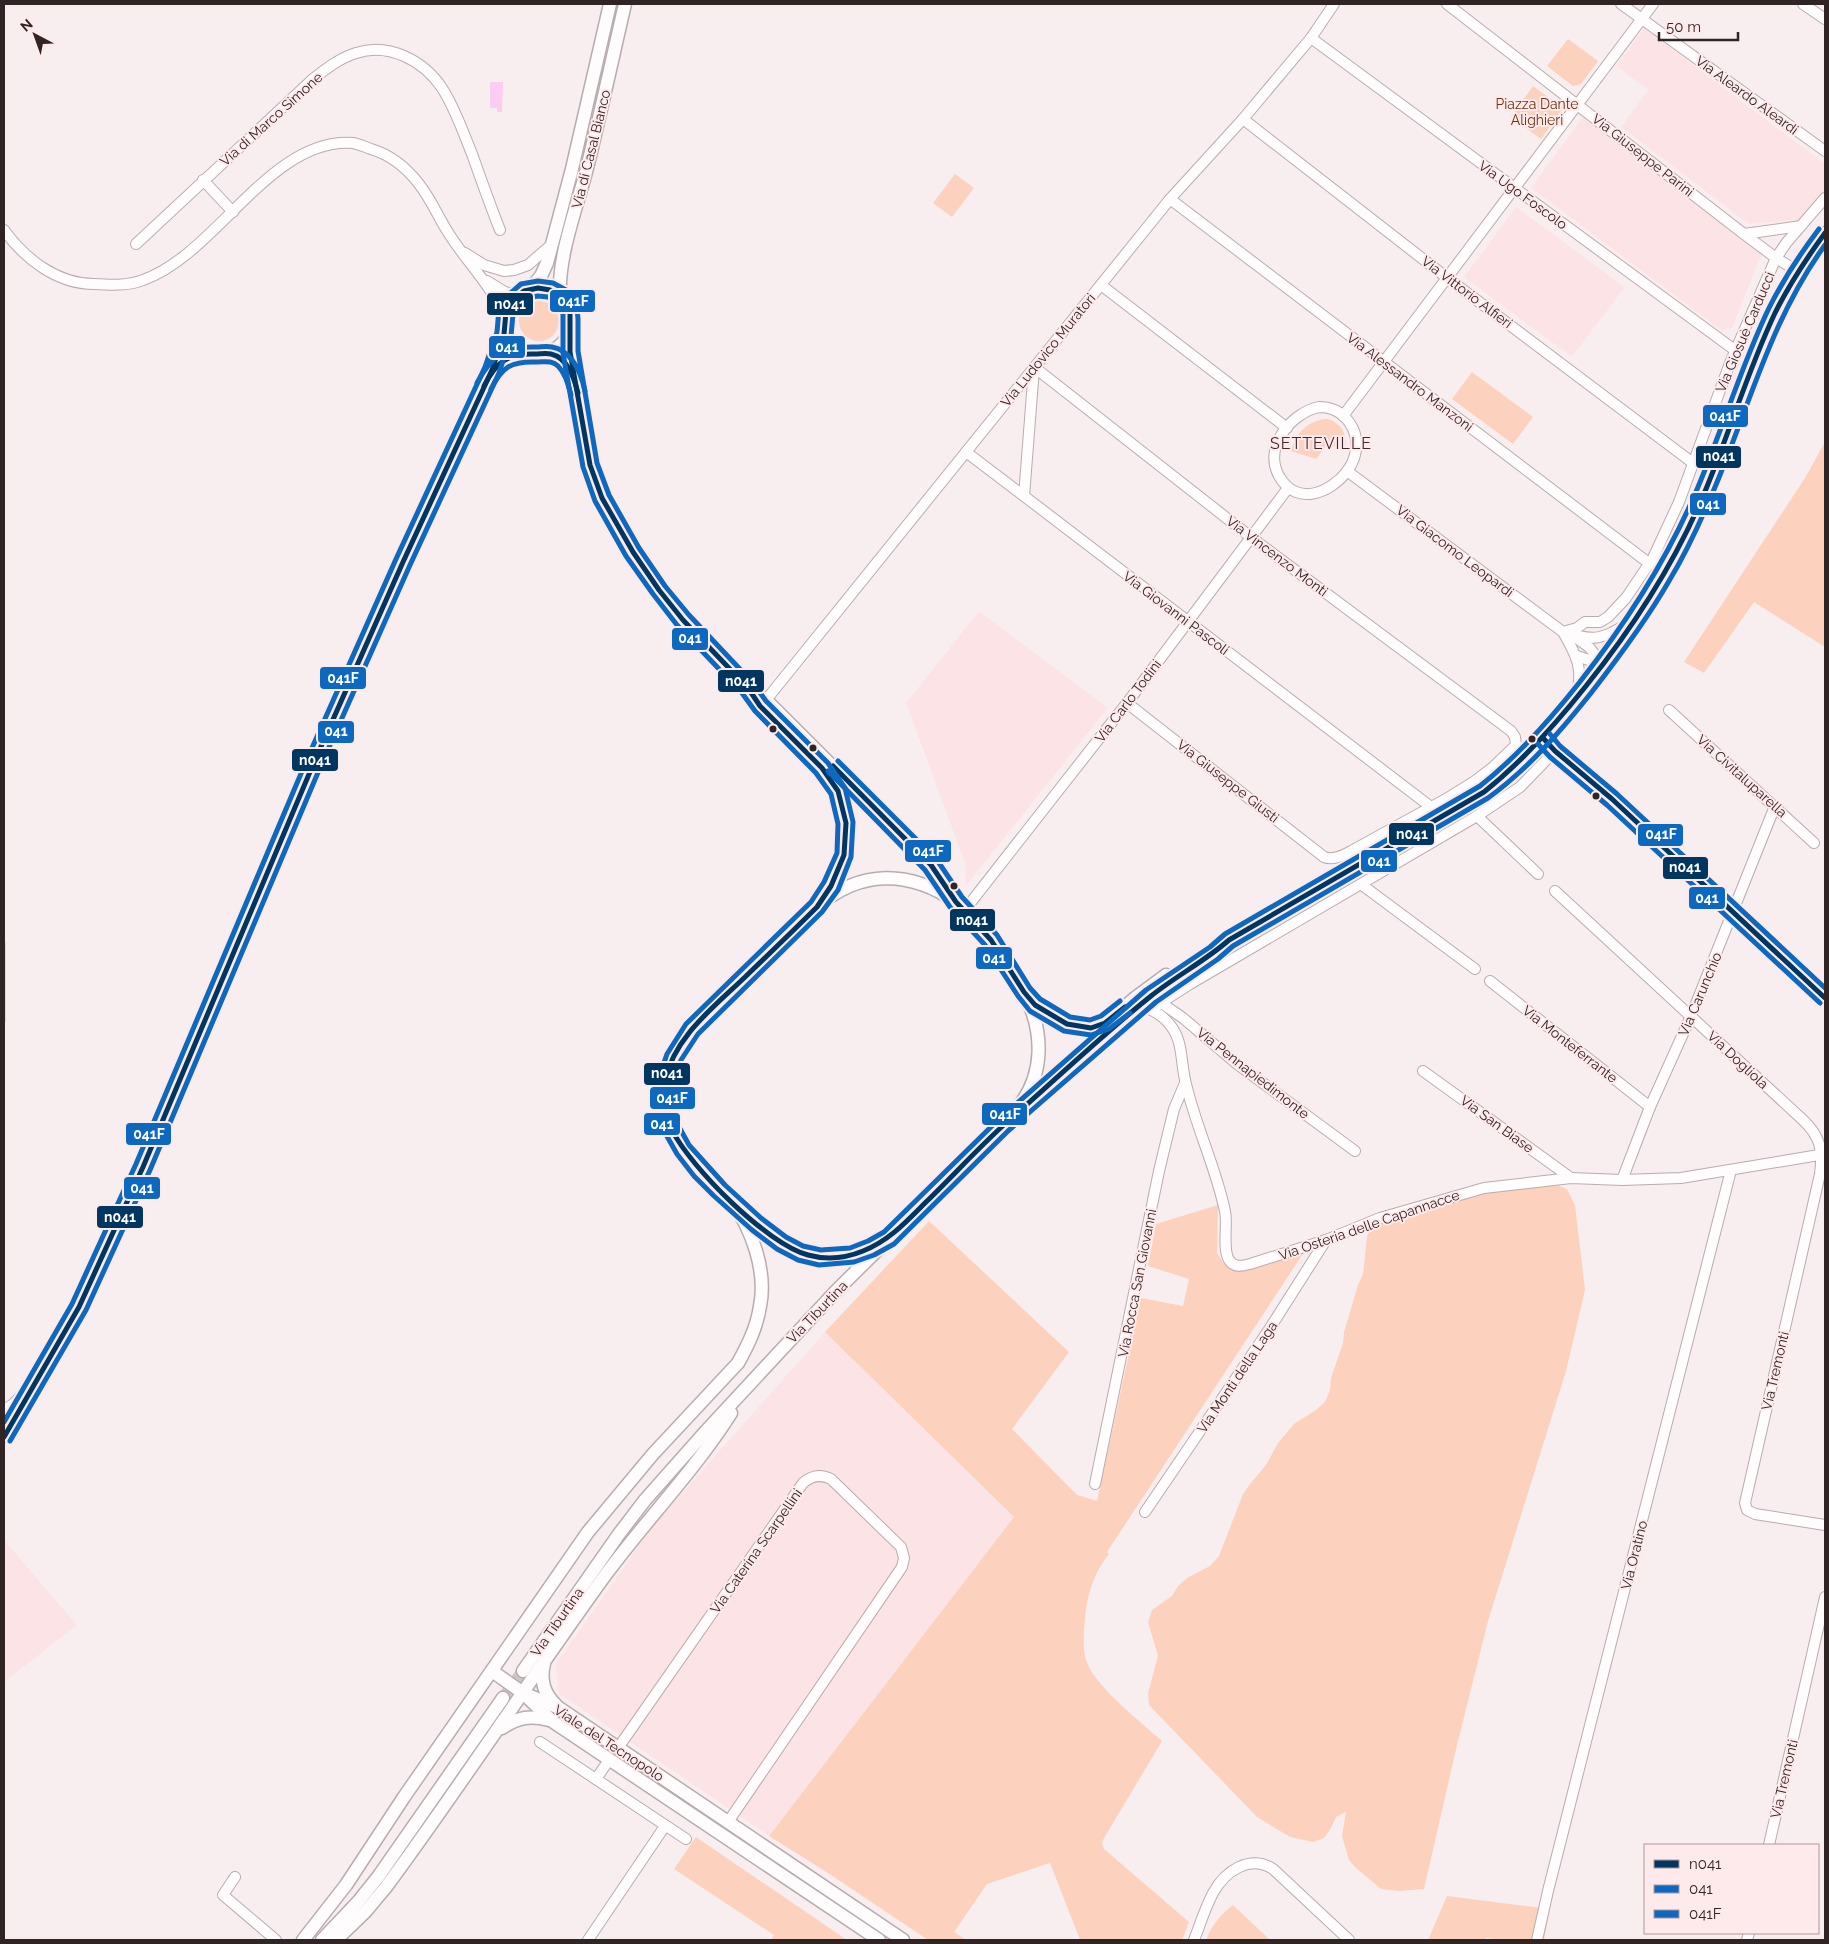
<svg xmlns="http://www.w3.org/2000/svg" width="1829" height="1944" viewBox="0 0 1829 1944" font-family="Raleway,sans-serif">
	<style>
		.built { fill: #fce4e6 }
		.green { fill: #fcd1bd }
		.water { fill: #fcccf2 }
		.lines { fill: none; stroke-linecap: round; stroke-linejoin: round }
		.major-tunnel { stroke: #d1c6c7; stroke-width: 12; stroke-dasharray: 12 6; stroke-linecap: butt }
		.minor-casing { stroke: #b8adae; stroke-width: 12 }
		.major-casing { stroke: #b8adae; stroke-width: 15 }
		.minor { stroke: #fefcfd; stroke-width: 10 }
		.major { stroke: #fefcfd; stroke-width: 12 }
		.bus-1-casing { stroke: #fee9eb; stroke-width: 9 }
		.bus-2-casing { stroke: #fee9eb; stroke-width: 9 }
		.bus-3-casing { stroke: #fee9eb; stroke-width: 9 }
		.bus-1 { stroke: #00365f; stroke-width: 5 }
		.bus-2 { stroke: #0c69bf; stroke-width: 5 }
		.bus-3 { stroke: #0c69bf; stroke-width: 5 }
		.bus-dot { fill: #302425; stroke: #fee9eb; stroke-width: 2 }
		.labels { text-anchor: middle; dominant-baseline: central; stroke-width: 4; stroke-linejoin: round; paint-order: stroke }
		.street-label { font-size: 14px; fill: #302425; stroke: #fee9eb }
		.park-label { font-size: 14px; fill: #6c3410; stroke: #fee9eb }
		.quarter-label { font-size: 16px; letter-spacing: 1px; fill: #41282b; stroke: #fee9eb }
		.line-badge { stroke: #fee9eb; stroke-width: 2 }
		.badge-label { font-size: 14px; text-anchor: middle; font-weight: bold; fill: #fff }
	</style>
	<rect width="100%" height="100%" fill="#f9eeef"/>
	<!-- built -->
	<g class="built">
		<path d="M1644 28 1825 164V192L1803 219 1749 224 1621 127 1648 90 1616 66Z"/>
		<path d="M1583 117 1762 253 1732 328 1721 330 1531 188Z"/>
		<path d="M1516 207 1625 287 1572 357 1464 277Z"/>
		<path d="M979 611 1108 708 965 887 966 866 906 703Z"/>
		<path d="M825 1332 1014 1517 769 1836 558 1693 556 1664 652 1527Z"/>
		<path d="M4 1540 77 1625 4 1682Z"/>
	</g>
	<!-- green -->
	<g class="green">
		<path d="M1568 39 1598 61 1581 84 1573 86 1547 66Z"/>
		<path d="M1533 86 1563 108 1541 139 1511 117Z"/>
		<path d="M955 174 974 188 952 217 933 203Z"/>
		<circle cx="539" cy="321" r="20"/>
		<path d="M1472 372 1533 417 1513 444 1452 399Z"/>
		<path d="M1327 419C1342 423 1348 435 1345 450L1327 444 1316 459 1291 451C1296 433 1308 420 1327 419Z"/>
		<path d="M1825 442V647L1754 602 1704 673 1684 662 1805 478Z"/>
		<path d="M4 942 6 943V1022L4 1021Z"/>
		<path d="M1552 1183 1567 1189 1575 1205 1585 1290 1566 1371 1488 1621 1457 1745 1424 1889 1400 1891 1381 1889 1356 1868 1349 1860 1342 1836 1346 1812 1336 1817 1331 1828 1324 1838 1313 1842 1290 1837 1257 1817 1149 1705 1148 1693 1158 1656 1148 1622 1152 1610 1172 1596 1178 1586 1187 1578 1210 1566 1219 1556 1243 1494 1250 1484 1266 1465 1278 1443 1294 1424 1316 1410 1325 1402 1330 1390 1331 1378 1343 1343 1344 1332 1358 1285 1363 1274 1367 1237 1371 1226 1487 1190Z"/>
		<path d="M1218 1205 1217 1253 1225 1265 1306 1249 1107 1552 1109 1554C1094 1572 1087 1595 1085 1618 1084 1630 1082 1648 1086 1660 1095 1687 1140 1721 1162 1741L1104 1838 1102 1843 1104 1849 1189 1922 1182 1940H1080L1050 1863 987 1884 954 1932 966 1940H928L828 1873 769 1836 1014 1517 825 1332 929 1221 1069 1352 1012 1429 1077 1495 1097 1501 1141 1298 1183 1306 1189 1279 1148 1266 1156 1224Z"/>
		<path d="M696 1837 847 1940H771L774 1935 674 1869Z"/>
		<path d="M1447 1896 1550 1909 1544 1940H1502L1486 1938V1940H1428Z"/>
		<path d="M1233 1905 1270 1940H1206C1212 1925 1220 1915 1233 1905Z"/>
	</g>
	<!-- water -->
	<path class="water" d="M490 82H503L502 112H497V108H490Z"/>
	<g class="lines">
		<!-- major-tunnel -->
		<path class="major-tunnel" d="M503 1698 523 1671"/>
		<!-- minor casing -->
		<g class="minor-casing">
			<g id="minor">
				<path d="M1447 4 1744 234"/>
				<path d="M1621 4 1825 151"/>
				<path d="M1803 4 1825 19"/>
				<path d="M1311 38 1736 351"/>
				<path d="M1243 119 1446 277 1693 463"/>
				<path d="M203 180 233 212"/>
				<path d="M1170 199 1650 564"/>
				<path d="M4 230C25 259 57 284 94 284 110 285 128 286 143 280 217 254 270 137 353 143 359 144 365 147 371 149 391 155 406 167 419 184 430 198 437 214 446 229 464 260 493 285 505 320"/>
				<path d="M136 244 313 79C327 68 340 58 356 53 389 42 424 61 442 88 455 108 463 132 472 154 481 179 490 205 500 230"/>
				<path d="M465 253 484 265 504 271 514 270 528 265 551 245"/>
				<path d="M1797 271 1776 258 1744 234 1801 226"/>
				<path d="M487 281 505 292 518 295"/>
				<path d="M1101 285 1287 428"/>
				<path d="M1034 367 1252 538 1511 731 1515 737 1516 745 1492 768 1475 781 1446 799 1355 849C1345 854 1335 861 1324 857L1127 703"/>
				<path d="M1034 368 1024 496 1431 807"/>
				<path d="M493 370 512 356 529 353"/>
				<path d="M1319 407C1345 407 1361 431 1355 455 1349 478 1319 501 1296 492 1288 489 1283 483 1279 476 1263 447 1291 413 1319 407Z"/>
				<path d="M1343 416 1653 4"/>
				<path d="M966 452 1024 496"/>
				<path d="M1347 471 1563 632C1599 643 1603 638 1634 620"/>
				<path d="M1563 632 1577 628 1585 622H1600L1608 617 1626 598 1653 558 1679 502 1730 363 1776 258 1787 242 1825 198"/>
				<path d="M1563 632C1577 656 1584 670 1576 697"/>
				<path d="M1576 638 1589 647 1603 665"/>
				<path d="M1577 656 1603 665"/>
				<path d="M766 700 1170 199 1243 119 1311 38 1334 4"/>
				<path d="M1669 710 1814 843"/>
				<path d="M1544 739 1555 751 1612 799 1825 998"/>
				<path d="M1538 874 1477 816 1520 787 1555 751"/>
				<path d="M1362 885 1475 969"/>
				<path d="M1555 891 1803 1120C1821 1137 1823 1151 1820 1174L1745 1503 1747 1510 1755 1514 1825 1525"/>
				<path d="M964 911 1127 703 1288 488"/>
				<path d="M1490 981 1650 1107"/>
				<path d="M1157 1000 1183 1018 1237 1064 1355 1151"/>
				<path d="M1136 1005C1151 1008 1164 1015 1173 1029 1183 1044 1181 1066 1186 1084 1196 1127 1216 1168 1225 1211 1228 1225 1222 1249 1229 1260 1234 1268 1242 1266 1250 1264L1326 1240 1380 1218 1484 1188 1571 1178 1622 1180 1681 1178 1825 1154"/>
				<path d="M1151 1009 1190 984 1477 816"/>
				<path d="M1423 1071 1571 1178"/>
				<path d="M1622 1180 1650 1107 1691 1016 1775 806"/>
				<path d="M4 1409 12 1405 27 1390"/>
				<path d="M4 1437 79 1307 143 1167 315 760 403 562 492 370 502 343 505 326"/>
				<path d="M1095 1484 1159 1171 1174 1109 1185 1083"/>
				<path d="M1145 1512 1270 1328 1326 1240"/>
				<path d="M540 1742 686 1839"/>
				<path d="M618 1748 803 1483C812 1475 821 1474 831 1479L901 1547 904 1558 902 1567 728 1822"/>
				<path d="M596 1779 609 1760"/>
				<path d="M1769 1845 1825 1597"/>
				<path d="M235 1877 223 1895 276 1940"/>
				<path d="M588 1940 665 1826"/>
				<path d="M1194 1940C1200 1925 1205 1908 1213 1893 1225 1871 1250 1854 1273 1869L1349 1940"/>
				<path d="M1537 1940 1548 1891 1731 1170"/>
				<path d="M1747 1940 1749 1933"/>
			</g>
		</g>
		<!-- major casing -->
		<g class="major-casing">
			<g id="major">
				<circle cx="538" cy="321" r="33"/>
				<path d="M530 289 541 276 547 263 572 169 610 4"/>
				<path d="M560 295C558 257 576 209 586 172 600 116 612 60 625 4"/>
				<path d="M571 329C569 351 574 370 578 392 583 417 583 442 590 466 608 526 656 591 698 637 714 654 733 670 748 689 753 695 756 702 761 707 783 732 823 760 837 790 855 826 845 869 822 900"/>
				<path d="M752 691 766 700 931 865 956 902 991 940 1024 992 1042 1010 1067 1024 1091 1028 1098 1027 1112 1018 1135 998 1166 975"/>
				<path d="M1020 1105C1044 1073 1043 1033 1027 999"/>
				<path d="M878 1245C859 1257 830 1262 808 1255 770 1244 677 1159 668 1121 659 1086 670 1055 692 1029L817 907C860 869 910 870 956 902"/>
				<path d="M544 1664C540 1680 544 1694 556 1705"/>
				<path d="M492 1671 523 1693 552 1721 879 1940"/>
				<path d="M523 1671 619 1534 645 1500 707 1430 836 1291 1003 1126 1151 996 1184 972 1214 953 1229 940 1484 792C1523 763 1555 727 1584 689 1609 658 1632 627 1653 594 1681 550 1701 502 1720 454 1751 373 1770 302 1825 233"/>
				<path d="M528 1695 559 1708 903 1940"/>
				<path d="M502 1728C518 1717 531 1715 549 1720"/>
				<path d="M303 1940 346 1885 404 1797 588 1532 653 1454 738 1363C748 1345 757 1327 760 1306 767 1272 752 1228 731 1201"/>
				<path d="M322 1940 358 1902 378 1877 503 1698"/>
				<path d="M336 1940 366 1911 386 1887C460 1787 528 1682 601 1581 643 1523 693 1473 731 1413"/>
			</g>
		</g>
		<!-- minor -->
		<use href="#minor" class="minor"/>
		<!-- major -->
		<use href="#major" class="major"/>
		<!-- bus-1 casing -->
		<g class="bus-1-casing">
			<g id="bus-1">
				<path d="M484 386C496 362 508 353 535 354 540 354 546 353 551 354 568 358 574 378 578 393"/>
				<path d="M1544 739 1555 751 1612 799 1825 998"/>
				<path d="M833 766 931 865 956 902 991 940 1024 992 1035 1005 1067 1024 1091 1028 1105 1023 1125 1007"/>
				<path d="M4 1437 79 1307 143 1167 315 760 403 562 492 370 504 334 506 312 511 302 524 291 538 288 550 290 560 295 570 311V352L590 465 602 498 633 552 659 590 683 620 748 688 760 706 822 768 838 791 846 823 844 855 831 886 817 907C793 931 769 954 744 978 714 1007 674 1037 665 1081 662 1097 665 1116 672 1130 691 1168 767 1244 808 1255 826 1260 846 1258 863 1251 889 1241 907 1221 926 1202 953 1176 978 1148 1006 1123 1054 1081 1101 1036 1151 996 1176 976 1205 961 1229 940L1484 792C1523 761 1555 725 1586 686 1635 625 1676 562 1706 489 1730 431 1748 370 1775 313 1789 285 1806 259 1825 233"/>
			</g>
		</g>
		<!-- bus-2 casing -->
		<g class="bus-2-casing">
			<g id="bus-2">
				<path d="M491 389C502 367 511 361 536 362 545 362 552 360 558 366 566 374 568 385 571 395"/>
				<path d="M1538 744 1550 757 1607 805 1820 1003"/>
				<path d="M828 771 925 870 950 907 985 945 1018 996 1030 1011 1064 1031 1091 1035 1109 1029 1130 1013"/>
				<path d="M10 1441 86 1310 150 1170 322 763 410 565 499 373 511 336 513 314 517 307 527 298 538 296 548 297 555 301 563 314V353L583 467 595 501 626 556 653 594 677 625 742 693 755 711 816 773 831 794 838 824 837 853 824 882 811 902 686 1024 667 1054 658 1080 657 1105 664 1131 677 1154 694 1176 714 1196 752 1230 777 1249 798 1260 819 1265 854 1262 874 1255 894 1244 1008 1131 1156 1002 1218 959 1233 946 1488 798C1528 769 1560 732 1591 693 1619 657 1646 621 1669 581 1689 548 1705 512 1720 475 1752 396 1774 315 1825 245"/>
			</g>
		</g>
		<!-- bus-3 casing -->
		<g class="bus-3-casing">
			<g id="bus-3">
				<path d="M477 383C492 355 505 346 536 347 541 347 547 346 552 347 573 351 581 373 585 391"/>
				<path d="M1550 734 1560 746 1617 794 1825 988"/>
				<path d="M838 761 937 860 962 897 997 935 1030 988 1040 999 1070 1017 1090 1020 1101 1016 1120 1001"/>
				<path d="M4 1422 72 1304 136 1164 308 757 396 559 485 367 497 332 499 309 506 297 521 284 538 281 553 283 566 290 577 308 578 319V351L597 463 609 495 639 548 665 586 689 615 753 683 766 701 828 763 845 788 853 822 851 857 838 890 822 912 698 1034 681 1060 673 1083 672 1105 678 1125 689 1145 725 1185 761 1218 786 1237 803 1246 821 1250 850 1248 868 1241 884 1232 998 1120 1146 990 1210 947 1225 934 1480 786C1518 756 1549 721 1579 683 1627 622 1668 559 1698 487 1723 428 1741 366 1769 308 1783 280 1800 254 1819 229"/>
			</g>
		</g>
		<!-- bus-1 -->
		<use href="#bus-1" class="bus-1"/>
		<!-- bus-2 -->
		<use href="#bus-2" class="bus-2"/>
		<!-- bus-3 -->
		<use href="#bus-3" class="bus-3"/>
	</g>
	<!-- markers -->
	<g class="bus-dot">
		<circle cx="773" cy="729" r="4.5"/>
		<circle cx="1532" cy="739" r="4.5"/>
		<circle cx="813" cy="748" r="4.5"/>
		<circle cx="1596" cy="796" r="4.5"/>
		<circle cx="954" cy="886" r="4.5"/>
	</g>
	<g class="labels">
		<!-- street labels -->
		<g class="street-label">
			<text transform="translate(1747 95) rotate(36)">Via Aleardo Aleardi</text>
			<text transform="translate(271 119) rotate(-42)">Via di Marco Simone</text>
			<text transform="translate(591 149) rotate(-76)">Via di Casal Bianco</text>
			<text transform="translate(1643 155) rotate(38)">Via Giuseppe Parini</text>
			<text transform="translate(1523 195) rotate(36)">Via Ugo Foscolo</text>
			<text transform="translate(1467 292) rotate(37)">Via Vittorio Alfieri</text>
			<text transform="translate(1745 332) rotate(-67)">Via Giosuè Carducci</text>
			<text transform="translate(1048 350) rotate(-51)">Via Ludovico Muratori</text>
			<text transform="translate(1410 382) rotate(37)">Via Alessandro Manzoni</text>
			<text transform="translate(1455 551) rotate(37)">Via Giacomo Leopardi</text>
			<text transform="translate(1277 556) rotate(37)">Via Vincenzo Monti</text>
			<text transform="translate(1176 613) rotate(37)">Via Giovanni Pascoli</text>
			<text transform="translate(1128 701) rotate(-53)">Via Carlo Todini</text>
			<text transform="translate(1742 776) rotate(42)">Via Civitaluparella</text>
			<text transform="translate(1228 781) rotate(38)">Via Giuseppe Giusti</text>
			<text transform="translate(1700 994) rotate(-67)">Via Carunchio</text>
			<text transform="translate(1570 1044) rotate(38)">Via Monteferrante</text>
			<text transform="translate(1738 1060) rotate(43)">Via Dogliola</text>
			<text transform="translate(1253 1073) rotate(38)">Via Pennapiedimonte</text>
			<text transform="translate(1497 1124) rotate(36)">Via San Biase</text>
			<text transform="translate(1369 1225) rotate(-19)">Via Osteria delle Capannacce</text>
			<text transform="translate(1137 1283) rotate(-79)">Via Rocca San Giovanni</text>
			<text transform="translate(817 1312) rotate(-46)">Via Tiburtina</text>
			<text transform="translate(1775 1371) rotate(-77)">Via Tremonti</text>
			<text transform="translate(1237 1377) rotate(-56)">Via Monti della Laga</text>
			<text transform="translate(756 1551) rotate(-55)">Via Caterina Scarpellini</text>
			<text transform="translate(1634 1555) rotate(-76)">Via Oratino</text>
			<text transform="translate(557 1622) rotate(-55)">Via Tiburtina</text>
			<text transform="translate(609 1743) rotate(33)">Viale del Tecnopolo</text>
			<text transform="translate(1784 1779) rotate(-77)">Via Tremonti</text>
		</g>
		<!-- park labels -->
		<g class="park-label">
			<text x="1537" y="104">Piazza Dante<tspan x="1537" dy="16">Alighieri</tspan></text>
		</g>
		<!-- quarter labels -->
		<g class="quarter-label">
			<text x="1321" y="443">SETTEVILLE</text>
		</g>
	</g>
	<g class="line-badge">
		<rect x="549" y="289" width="47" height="24" rx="5" fill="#0c69bf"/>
		<rect x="486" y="292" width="48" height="24" rx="5" fill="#00365f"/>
		<rect x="488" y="335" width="38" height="24" rx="5" fill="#0c69bf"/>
		<rect x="1702" y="404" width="47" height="24" rx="5" fill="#0c69bf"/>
		<rect x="1695" y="445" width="47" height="24" rx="5" fill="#00365f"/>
		<rect x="1689" y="492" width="38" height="24" rx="5" fill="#0c69bf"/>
		<rect x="671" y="627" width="38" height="24" rx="5" fill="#0c69bf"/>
		<rect x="319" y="666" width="48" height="24" rx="5" fill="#0c69bf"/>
		<rect x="717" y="669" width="48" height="24" rx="5" fill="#00365f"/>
		<rect x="317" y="720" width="38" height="24" rx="5" fill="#0c69bf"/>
		<rect x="291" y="748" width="48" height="24" rx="5" fill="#00365f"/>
		<rect x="1388" y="822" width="47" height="24" rx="5" fill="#00365f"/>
		<rect x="1637" y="823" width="47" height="24" rx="5" fill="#0c69bf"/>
		<rect x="904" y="839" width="48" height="24" rx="5" fill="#0c69bf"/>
		<rect x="1360" y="849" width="38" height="24" rx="5" fill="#0c69bf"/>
		<rect x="1662" y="856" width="47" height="24" rx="5" fill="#00365f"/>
		<rect x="1688" y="886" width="38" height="24" rx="5" fill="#0c69bf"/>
		<rect x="949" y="908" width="47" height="24" rx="5" fill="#00365f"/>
		<rect x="975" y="946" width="38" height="24" rx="5" fill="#0c69bf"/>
		<rect x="643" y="1062" width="48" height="24" rx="5" fill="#00365f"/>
		<rect x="649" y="1086" width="47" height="24" rx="5" fill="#0c69bf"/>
		<rect x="981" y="1102" width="47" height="24" rx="5" fill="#0c69bf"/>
		<rect x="643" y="1112" width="38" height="24" rx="5" fill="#0c69bf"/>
		<rect x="125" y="1122" width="47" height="24" rx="5" fill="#0c69bf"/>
		<rect x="123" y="1176" width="38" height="24" rx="5" fill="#0c69bf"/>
		<rect x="96" y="1205" width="48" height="24" rx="5" fill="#00365f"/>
	</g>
	<g class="badge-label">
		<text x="573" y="306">041F</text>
		<text x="510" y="309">n041</text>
		<text x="507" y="352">041</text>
		<text x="1725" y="421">041F</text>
		<text x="1719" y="461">n041</text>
		<text x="1708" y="509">041</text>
		<text x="690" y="643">041</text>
		<text x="343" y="683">041F</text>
		<text x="741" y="686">n041</text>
		<text x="336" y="736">041</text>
		<text x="315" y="765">n041</text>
		<text x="1412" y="839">n041</text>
		<text x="1661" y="839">041F</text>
		<text x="928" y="856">041F</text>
		<text x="1379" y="866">041</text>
		<text x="1685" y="872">n041</text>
		<text x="1707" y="903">041</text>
		<text x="972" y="925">n041</text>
		<text x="994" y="963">041</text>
		<text x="667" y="1078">n041</text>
		<text x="672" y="1103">041F</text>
		<text x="1005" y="1119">041F</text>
		<text x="662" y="1129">041</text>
		<text x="149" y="1139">041F</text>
		<text x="142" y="1193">041</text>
		<text x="120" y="1222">n041</text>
	</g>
	<!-- border -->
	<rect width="1829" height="1944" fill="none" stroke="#302425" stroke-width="10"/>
	<!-- legend -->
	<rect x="1644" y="1844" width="175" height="90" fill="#fee9eb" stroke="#ac9a9c"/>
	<rect x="1654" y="1860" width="25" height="8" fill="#00365f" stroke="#ac9a9c"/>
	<text x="1689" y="1869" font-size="15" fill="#302425">n041</text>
	<rect x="1654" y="1885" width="25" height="8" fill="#0c69bf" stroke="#ac9a9c"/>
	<text x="1689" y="1894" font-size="15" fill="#302425">041</text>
	<rect x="1654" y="1910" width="25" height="8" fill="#0c69bf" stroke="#ac9a9c"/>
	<text x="1689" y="1919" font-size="15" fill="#302425">041F</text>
	<!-- north arrow -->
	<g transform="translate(35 35) rotate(319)" stroke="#fee9eb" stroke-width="4" paint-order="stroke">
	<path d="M0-4L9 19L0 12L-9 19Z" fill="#302425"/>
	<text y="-8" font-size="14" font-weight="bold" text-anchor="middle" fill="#302425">N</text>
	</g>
	<!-- scale -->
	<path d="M1659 32v8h79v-8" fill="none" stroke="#302425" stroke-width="2.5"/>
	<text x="1666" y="32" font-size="15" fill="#302425" stroke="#fee9eb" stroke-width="4" paint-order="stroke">50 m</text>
</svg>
